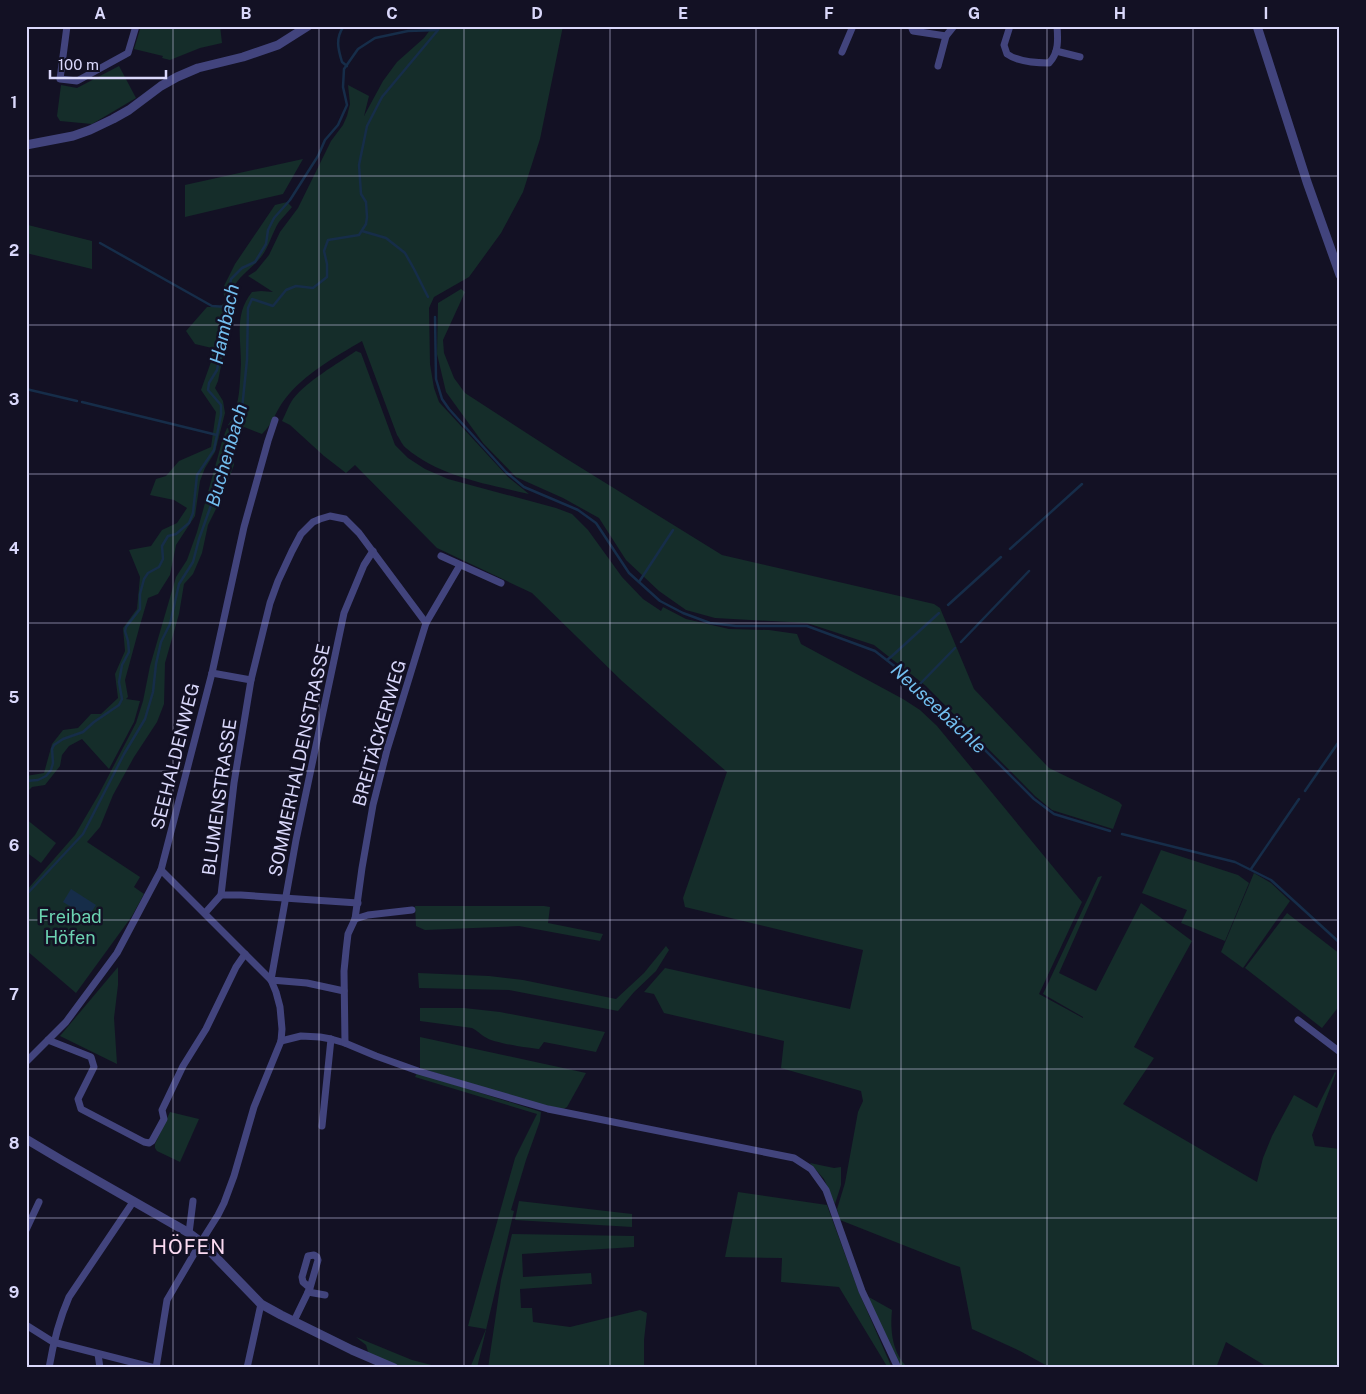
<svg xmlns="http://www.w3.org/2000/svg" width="1366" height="1394" viewBox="0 0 1366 1394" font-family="'Public Sans',sans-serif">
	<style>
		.green { fill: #152d2a }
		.water { fill: #162d49 }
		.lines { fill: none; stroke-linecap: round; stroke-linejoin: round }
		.stream { stroke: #162d49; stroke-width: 2.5 }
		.minor { stroke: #42447d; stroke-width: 7 }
		.tertiary { stroke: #42447d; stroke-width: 9 }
		.grid { fill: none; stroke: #dad8fb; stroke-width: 1; stroke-opacity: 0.55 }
		.labels { text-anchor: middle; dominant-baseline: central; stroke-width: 5; stroke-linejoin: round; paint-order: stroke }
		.street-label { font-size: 18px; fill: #dad8fb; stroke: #131124 }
		.park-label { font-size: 18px; fill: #6cd3b2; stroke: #131124 }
		.water-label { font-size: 19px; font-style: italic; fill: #72beef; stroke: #131124 }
		.quarter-label { font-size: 20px; letter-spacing: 1px; fill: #fbdaf1; stroke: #131124 }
		.neatline { fill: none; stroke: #dad8fb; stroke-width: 2 }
		.grid-label { font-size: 16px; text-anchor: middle; font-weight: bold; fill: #dad8fb }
	</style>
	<rect width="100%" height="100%" fill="#131124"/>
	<!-- green -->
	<g class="green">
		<path d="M141 26H220L222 43 200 48 170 60 162 58 163 56 134 49Z"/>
		<path d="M433 26H563L540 139 523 192 501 233 469 277 434 297 429 308 430 364 434 388 439 402 508 477 529 494C487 484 440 477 406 448 402 445 400 439 397 435L362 341C335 357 304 374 285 399 276 410 273 424 262 434L244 427 242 431 228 425C231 421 234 416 235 411 240 397 240 379 241 364 241 338 234 314 252 292L261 291 273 292 248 276 256 271 269 255 280 232 298 208 331 141 343 125 347 116 350 104 348 85 369 96 364 116 383 81 397 62 424 38Z"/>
		<path d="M119 66 136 98 92 124 60 121 57 116 61 85 77 88Z"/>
		<path d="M303 159 283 194 185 217V185Z"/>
		<path d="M287 202 292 207C288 212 283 217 279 222 272 233 269 247 261 257 252 269 239 275 233 289L221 366 218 381 215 388 223 401 225 413 215 452 205 468 200 481 195 516 176 545 170 575 158 594 148 598 140 625 125 680 128 697 126 699 140 701 134 722 109 769 82 739 69 746 62 755 60 766 45 785 32 787 26 793V776L44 773 52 744 63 730 78 728 91 714H101L118 698 115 674 125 651 123 628 137 609 140 577 129 550 151 546 162 530 177 523 187 508 174 500 150 495 156 479 166 476 179 461 211 447 216 412 201 390 212 359V348L195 344 186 331 207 307H218L225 303 223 288 235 264 275 205Z"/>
		<path d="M28 225 92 241V269L26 253Z"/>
		<path d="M461 289 465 292 443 340 444 353 454 378 465 393 562 456 722 555 934 604 940 608 974 689 1049 768 1119 802 1122 805 1113 829 1052 810 1035 796 926 686 874 645 807 623 715 618 686 610 659 591 626 560 599 518 563 498 516 477 483 443 446 392 437 354 438 303Z"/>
		<path d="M356 351 361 353 395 445 408 458 425 469 448 479 556 508 572 514 588 530 622 577 643 599 661 611 663 607 686 619 729 629 769 630 797 634 801 644 903 699 920 710 937 726 1082 902 1039 994 1083 1018V1017L1043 994 1098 877 1102 876 1059 973 1096 991 1141 903 1192 941 1134 1047 1154 1058 1123 1104 1257 1182 1263 1158 1272 1136 1294 1095 1317 1108 1335 1072 1336 1073 1312 1135 1315 1146 1340 1149V1368H1269L1226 1342 1216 1368H1051L1020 1351 972 1329 960 1267 951 1264 840 1220 837 1209 845 1183 858 1112 863 1101 861 1091 781 1068 784 1041 664 1013 654 994 644 992 665 968 850 1009 863 950 685 907 683 898 727 772 622 681 532 593 437 548 357 467 355 465 346 473 324 456 290 425 282 421C286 414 288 406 293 399 307 381 337 364 356 351Z"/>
		<path d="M227 428 241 433 234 441V465L220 501 208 525 202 553 193 574 184 584 179 614 165 663 164 704 157 722 134 757 113 795 100 827 87 842 140 877 134 887 144 894 132 916 76 993 26 950V891L75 835 99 794 136 723 143 701 150 666 176 577 187 560 197 532 223 438Z"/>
		<path d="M26 819 56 843 41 863 26 852Z"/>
		<path d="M1161 850 1238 875 1249 883 1225 941 1181 923 1187 910 1142 893Z"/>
		<path d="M1254 873 1271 883 1290 901 1243 968 1221 952Z"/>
		<path d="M415 906H544L550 907 548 923 603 934 600 941 519 926 425 930 416 926Z"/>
		<path d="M1287 913 1340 954V1005L1322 1028 1245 968Z"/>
		<path d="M666 946 669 950 656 971 634 992 618 1011 509 990 419 988 418 973 489 976 523 980 616 999 644 973Z"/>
		<path d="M118 967V985L114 1018 117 1064 60 1036Z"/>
		<path d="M420 1008H464L500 1012 605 1032 596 1052 544 1042 539 1049C528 1048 493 1043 485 1037 480 1034 478 1031 472 1028L420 1021Z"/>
		<path d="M420 1037 586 1073 567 1107 562 1110 538 1104 420 1068Z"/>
		<path d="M417 1073 541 1112 540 1121 526 1160 511 1210 514 1211 477 1368H470L486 1329 468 1326 515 1158 537 1114 415 1077Z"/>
		<path d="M170 1112 199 1119 180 1162 157 1151 155 1148V1144Z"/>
		<path d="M810 1163 834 1168 841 1167V1185L835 1204 824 1179Z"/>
		<path d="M738 1192 827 1205 858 1290 892 1368H888L839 1287 781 1282 782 1258 725 1257Z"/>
		<path d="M519 1201 632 1214V1227L515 1220Z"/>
		<path d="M512 1234 634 1236V1247L522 1254 523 1277 591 1273 592 1284 520 1289 521 1308H532L533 1322 570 1327 640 1310 647 1313 644 1340V1368H488L501 1280Z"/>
		<path d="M867 1296 892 1310C890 1330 892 1353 908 1368H900Z"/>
		<path d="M356 1337 412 1360 443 1368H404L400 1367 369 1355 366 1345Z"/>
	</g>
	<!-- water -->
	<path class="water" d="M71 889 96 905 88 917 63 902Z"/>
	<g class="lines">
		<!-- stream -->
		<g class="stream">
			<path d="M344 26C335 38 338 49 342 62L347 66"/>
			<path d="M362 231 386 238 405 253 414 269 428 297"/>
			<path d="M100 243 212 306 227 307"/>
			<path d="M435 317 436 379 442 399 449 409 506 472 524 487 578 510 596 523 629 573 660 601 683 613 710 623 736 626H807L875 651 924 689 1034 799 1054 814 1110 831"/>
			<path d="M26 389 77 401"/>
			<path d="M82 402 217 435"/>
			<path d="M1010 549 1082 484"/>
			<path d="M639 582 673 530"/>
			<path d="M948 605 1001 557"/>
			<path d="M961 642 1029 571"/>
			<path d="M887 660 892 656 939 613"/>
			<path d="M919 685 955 648"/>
			<path d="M26 781 38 780 46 776 51 770 53 763 52 749 54 745 63 739 83 732 94 722 119 705 122 699 119 682 122 665 129 652 128 641 125 631 126 627 140 609V594L144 579 148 573 159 567 163 559 162 546 168 536 176 534 189 523 193 513 197 475 214 450 221 415V405L208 390 209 383 217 370 220 356 231 279 242 268 255 262 266 244 268 230 274 218 290 200 318 156 325 140 338 125 347 105 343 87 344 69 358 49 375 38 408 31 438 30"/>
			<path d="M1305 791 1340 740"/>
			<path d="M1122 834 1235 862 1271 880 1340 943"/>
			<path d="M1251 869 1299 799"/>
			<path d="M26 895 83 834 124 754 145 719 153 692 156 664 161 642 170 624 179 584 193 562 199 539 210 508 228 462 227 440 242 409 247 360 248 308 252 299 273 306 286 290 296 286 313 288 327 277V264L324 251 328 240 359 235 366 224 367 217 366 202 361 194 359 165 367 126 382 97 438 30 440 26"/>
		</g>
		<!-- minor -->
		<g class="minor">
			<path d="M67 26 60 79 77 81 128 53 136 26"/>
			<path d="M911 26 913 31 946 36"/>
			<path d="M1010 26 1004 45 1007 54C1018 62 1035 63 1049 63 1059 53 1058 39 1057 26"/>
			<path d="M1056 51 1080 57"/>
			<path d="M842 52 853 26"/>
			<path d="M938 66 946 36 954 26"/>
			<path d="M441 556 501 583"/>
			<path d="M212 673 251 680"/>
			<path d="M221 895H241L358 903"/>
			<path d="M205 913 221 895 234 783 251 680 270 603 278 581 292 551 301 534 313 522 320 519 330 516 345 519 359 533 426 623"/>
			<path d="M355 919 368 915 412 910"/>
			<path d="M344 991 307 983 271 980 296 840 344 613 364 565 373 551"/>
			<path d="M1298 1020 1340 1052"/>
			<path d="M48 1040 91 1057 94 1067 78 1099 81 1109 144 1142 149 1143 152 1141 164 1119 162 1110 183 1066 206 1029 236 967 245 954"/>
			<path d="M281 1041 301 1036 320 1037 331 1039 345 1043 376 1056 418 1071 548 1109 794 1158 811 1169 826 1190 862 1291 898 1368"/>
			<path d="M345 1043 344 971 346 951 348 934 355 919 362 868 373 805 387 750 426 623 460 565"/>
			<path d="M26 1062 66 1022 117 953 161 870 212 673 244 527 268 441 275 420"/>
			<path d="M322 1126 331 1039"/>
			<path d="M26 1230 39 1202"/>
			<path d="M189 1233 193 1201"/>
			<path d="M308 1292 325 1295"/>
			<path d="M294 1321 310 1288 318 1260 317 1257 314 1255 308 1256 302 1277 303 1282 310 1288"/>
			<path d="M26 1325 53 1342 155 1368"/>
			<path d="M98 1354 100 1368"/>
			<path d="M49 1368C53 1344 59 1320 69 1297L133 1202"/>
			<path d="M156 1368 167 1300 201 1242 218 1215 224 1203 234 1176 254 1107 281 1041 282 1029 280 1007 276 992 271 980 161 870"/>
			<path d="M247 1368 261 1304"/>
		</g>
		<!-- tertiary -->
		<g class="tertiary">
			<path d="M1257 26 1307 182 1340 275"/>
			<path d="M26 145 73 136 90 130 113 119 129 110 161 86 177 77 198 68 243 57 278 45 308 26"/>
			<path d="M26 1139 63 1161 189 1233 201 1242 261 1304 281 1315 352 1350 394 1368"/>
		</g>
	</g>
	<!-- grid -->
	<path class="grid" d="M173 26V1368M319 26V1368M464 26V1368M610 26V1368M756 26V1368M901 26V1368M1047 26V1368M1193 26V1368M26 176H1340M26 325H1340M26 474H1340M26 623H1340M26 771H1340M26 920H1340M26 1069H1340M26 1218H1340"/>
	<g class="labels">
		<!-- street labels -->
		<g class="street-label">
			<text transform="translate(379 733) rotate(-74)">BREITÄCKERWEG</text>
			<text transform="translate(175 756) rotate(-76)">SEEHALDENWEG</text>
			<text transform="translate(299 760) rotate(-78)">SOMMERHALDENSTRASSE</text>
			<text transform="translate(219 797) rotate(-82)">BLUMENSTRASSE</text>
		</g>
		<!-- park labels -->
		<g class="park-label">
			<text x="70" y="916">Freibad<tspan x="70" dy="21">Höfen</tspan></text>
		</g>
		<!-- water labels -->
		<g class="water-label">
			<text transform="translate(224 324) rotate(-78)">Hambach</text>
			<text transform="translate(226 455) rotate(-74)">Buchenbach</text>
			<text transform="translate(939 708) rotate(43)">Neuseebächle</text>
		</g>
		<!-- quarter labels -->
		<g class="quarter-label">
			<text x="189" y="1247">HÖFEN</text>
		</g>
	</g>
	<!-- border -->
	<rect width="1366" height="1394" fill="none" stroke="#131124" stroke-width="55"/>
	<!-- scale -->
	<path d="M50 70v8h116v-8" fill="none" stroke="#dad8fb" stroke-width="2.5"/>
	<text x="58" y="70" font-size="15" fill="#dad8fb" stroke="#131124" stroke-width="4" paint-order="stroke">100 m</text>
	<rect x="28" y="28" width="1310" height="1338" class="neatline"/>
	<g class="grid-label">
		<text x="100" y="19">A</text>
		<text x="246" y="19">B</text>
		<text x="392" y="19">C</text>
		<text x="537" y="19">D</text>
		<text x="683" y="19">E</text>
		<text x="829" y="19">F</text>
		<text x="974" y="19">G</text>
		<text x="1120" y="19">H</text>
		<text x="1266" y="19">I</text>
		<text x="14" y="108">1</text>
		<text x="14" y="256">2</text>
		<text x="14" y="405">3</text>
		<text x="14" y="554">4</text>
		<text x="14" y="703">5</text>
		<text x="14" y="851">6</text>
		<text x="14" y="1000">7</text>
		<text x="14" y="1149">8</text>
		<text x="14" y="1298">9</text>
	</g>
</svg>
